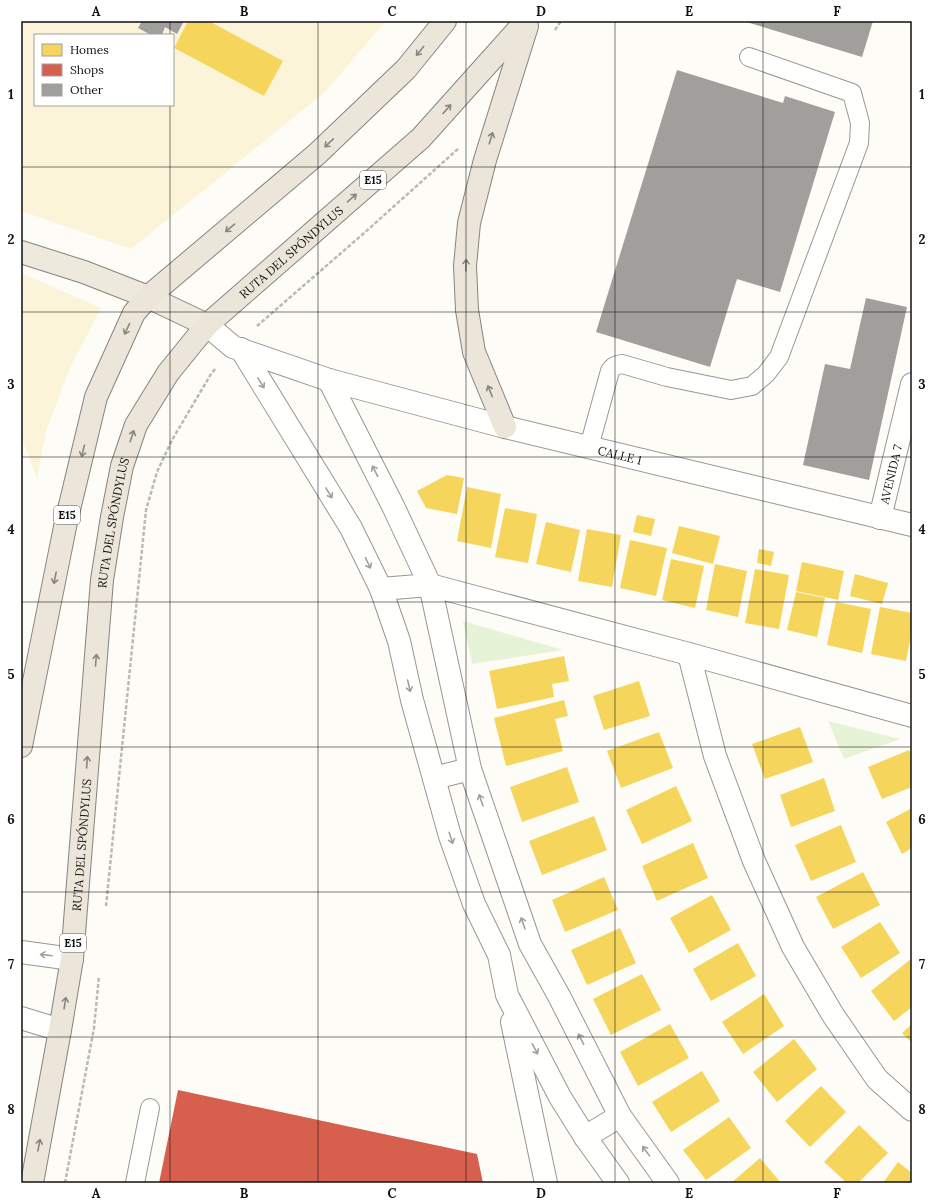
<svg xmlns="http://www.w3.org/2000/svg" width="933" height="1204" viewBox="0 0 933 1204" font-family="Lora,serif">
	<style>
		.green { fill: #e7f3d7 }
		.sand { fill: #fcf4d9 }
		.homes { fill: #f6d55c }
		.shops { fill: #d6604d }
		.building { fill: #a19f9c }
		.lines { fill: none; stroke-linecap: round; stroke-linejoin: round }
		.service-casing { stroke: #979795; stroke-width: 20 }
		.minor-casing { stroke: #979795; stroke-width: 24 }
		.primary-casing { stroke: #858482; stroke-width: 24 }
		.trunk-casing { stroke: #858482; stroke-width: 24 }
		.path { stroke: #b9b9b8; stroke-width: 2.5; stroke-dasharray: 4 2; stroke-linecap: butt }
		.service { stroke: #fffffe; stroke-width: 18 }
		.minor { stroke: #fffffe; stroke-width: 22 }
		.primary { stroke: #ede9dc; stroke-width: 22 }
		.trunk { stroke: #ece5da; stroke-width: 22 }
		.oneway { stroke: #898680 }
		.oneway2 { stroke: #a0a09f }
		.grid { fill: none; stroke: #111; stroke-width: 1; stroke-opacity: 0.55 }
		.labels { text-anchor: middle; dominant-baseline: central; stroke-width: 4; stroke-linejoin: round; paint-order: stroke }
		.shield { fill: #fff; stroke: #585858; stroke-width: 1 }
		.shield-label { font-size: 11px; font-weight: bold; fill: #111 }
		.street-label { font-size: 12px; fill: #111; stroke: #fff }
		.neatline { fill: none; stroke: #111; stroke-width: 1.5 }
		.grid-label { font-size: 13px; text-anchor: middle; font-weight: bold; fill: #111 }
	</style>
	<rect width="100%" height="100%" fill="#fdfcf7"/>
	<!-- green -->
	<g class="green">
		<path d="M463 621 563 650 472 664Z"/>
		<path d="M828 721 900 739 844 759Z"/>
	</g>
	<!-- sand -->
	<g class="sand">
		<path d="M21 21H142L138 28 151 35H35V105H173V35H162L165 27 184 21H188L174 49 264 96 283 61 209 21H386L324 93 131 249 21 211Z"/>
		<path d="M21 273 101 308 70 368 46 431 37 478 21 436Z"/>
	</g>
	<!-- homes -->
	<g class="homes">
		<path d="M188 21H209L283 61 264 96 174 48Z"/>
		<path d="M447 475 464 478 457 514 426 508 417 491Z"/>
		<path d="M467 487 501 494 491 548 457 541Z"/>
		<path d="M505 508 537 514 528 563 495 557Z"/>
		<path d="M637 515 655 519 651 536 633 532Z"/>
		<path d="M546 522 580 530 571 572 536 564Z"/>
		<path d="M679 526 720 536 713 564 672 553Z"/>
		<path d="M587 529 621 535 612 587 578 581Z"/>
		<path d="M630 540 667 548 656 596 620 588Z"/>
		<path d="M759 549 774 552 771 566 757 563Z"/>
		<path d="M671 559 704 566 695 608 662 600Z"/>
		<path d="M802 562 844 571 838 600 796 591Z"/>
		<path d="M715 564 747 571 738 617 706 610Z"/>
		<path d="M755 569 789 575 779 629 745 623Z"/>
		<path d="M855 574 888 583 882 604 850 596Z"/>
		<path d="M796 592 825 598 817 637 787 630Z"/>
		<path d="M836 602 871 609 862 653 827 645Z"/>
		<path d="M880 607 912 613V630L906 661 871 654Z"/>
		<path d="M564 656 569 681 552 684 554 697 497 709 489 671Z"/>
		<path d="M639 681 650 716 604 730 593 696Z"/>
		<path d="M564 700 568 716 555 719 563 751 506 766 494 718Z"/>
		<path d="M800 727 813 762 765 779 752 744Z"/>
		<path d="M659 732 673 768 621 788 607 751Z"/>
		<path d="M909 750 912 757V787L882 799 868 767Z"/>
		<path d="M567 767 579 802 522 822 510 787Z"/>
		<path d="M824 778 835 811 791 827 780 795Z"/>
		<path d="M676 786 692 821 642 844 626 810Z"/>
		<path d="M912 808V848L902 854 886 822Z"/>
		<path d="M594 816 607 850 542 875 529 841Z"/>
		<path d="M841 825 856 862 811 881 795 845Z"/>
		<path d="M693 843 708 878 657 901 642 866Z"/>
		<path d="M863 872 880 905 833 929 816 897Z"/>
		<path d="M604 877 618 910 565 932 552 900Z"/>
		<path d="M712 895 731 930 689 953 670 918Z"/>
		<path d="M880 922 900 953 861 978 841 947Z"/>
		<path d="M620 928 636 963 587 985 571 950Z"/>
		<path d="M738 943 756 976 711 1001 693 969Z"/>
		<path d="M911 959 912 1007 894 1021 871 991Z"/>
		<path d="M642 974 661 1010 611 1035 593 999Z"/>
		<path d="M764 994 784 1026 743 1054 722 1022Z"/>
		<path d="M670 1024 689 1058 638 1086 620 1052Z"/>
		<path d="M912 1024V1043L902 1033Z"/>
		<path d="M794 1039 817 1069 777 1102 753 1072Z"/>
		<path d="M702 1071 720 1101 671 1132 652 1102Z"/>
		<path d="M821 1086 846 1112 810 1147 785 1121Z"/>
		<path d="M729 1117 751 1148 706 1180 683 1150Z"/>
		<path d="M859 1125 888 1153 858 1183H847L824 1162Z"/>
		<path d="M760 1158 781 1183H731Z"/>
		<path d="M898 1162 912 1173V1183H883Z"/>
	</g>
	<!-- shops -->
	<path class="shops" d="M178 1090 477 1154 483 1183H159Z"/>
	<!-- building -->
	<g class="building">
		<path d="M142 21H184L177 34 165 27 162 35H151L138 28Z"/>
		<path d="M743 21H873L862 57Z"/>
		<path d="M677 70 783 103 785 96 835 112 780 292 737 279 710 367 596 332Z"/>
		<path d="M866 298 907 307 869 480 803 465 825 364 850 369Z"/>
	</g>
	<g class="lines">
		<!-- service casing -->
		<g class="service-casing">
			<g id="service">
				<path d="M589 447 610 371C613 366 616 365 622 364L667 377 731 390 752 386 766 374 779 357 859 143 860 123 852 93 749 57"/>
				<path d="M135 1183 150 1108"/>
			</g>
		</g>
		<!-- minor casing -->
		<g class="minor-casing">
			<g id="minor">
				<path id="s1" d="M207 325 233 347 329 380 505 427 912 525"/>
				<path d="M241 349 351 528 381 589 399 641 412 700 450 836 474 904 499 955 507 995 560 1097 585 1137 618 1183"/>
				<path d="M329 380 393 506 430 585 470 769 530 944 559 996 620 1116 668 1183"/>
				<path id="s2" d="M880 518 912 384"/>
				<path d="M381 589 430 585 689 654 912 716"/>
				<path d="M689 654 715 756 754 861 793 947 833 1015 877 1079 912 1110"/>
				<path d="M434 778 470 769"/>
				<path d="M21 952 72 959"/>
				<path d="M21 1018 60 1030"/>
				<path d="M512 1022 546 1183"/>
				<path d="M585 1137 620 1116"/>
			</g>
		</g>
		<!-- primary casing -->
		<g class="primary-casing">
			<path id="primary" d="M21 252 84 272 148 297 207 325"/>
		</g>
		<!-- trunk casing -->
		<g class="trunk-casing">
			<g id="trunk">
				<path d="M505 427 474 352 467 310 465 266 469 223 485 160 527 26"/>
				<path d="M21 746 66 522 96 397 134 313 148 297 317 154 406 69 445 21"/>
				<path id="s3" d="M32 1183 60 1030 72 959 102 580 112 517 122 466 136 425 168 373 207 325 421 138 526 21"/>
			</g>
		</g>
		<!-- path -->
		<g class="path">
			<path d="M555 30 561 21"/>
			<path d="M257 326 363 234 459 148"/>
			<path d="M106 906 146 510 157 472 172 440 211 374 216 368"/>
			<path d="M65 1183 94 1028 99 976"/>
		</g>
		<!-- service -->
		<use href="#service" class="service"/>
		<!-- minor -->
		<use href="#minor" class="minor"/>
		<!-- primary -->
		<use href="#primary" class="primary"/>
		<!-- trunk -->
		<use href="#trunk" class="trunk"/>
	</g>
	<!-- one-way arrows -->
	<defs><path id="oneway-shaft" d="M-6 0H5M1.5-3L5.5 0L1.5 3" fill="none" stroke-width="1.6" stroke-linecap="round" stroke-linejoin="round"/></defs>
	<g class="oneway">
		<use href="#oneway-shaft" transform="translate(420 51) rotate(129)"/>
		<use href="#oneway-shaft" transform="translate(447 109) rotate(-48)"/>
		<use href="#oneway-shaft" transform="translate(491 138) rotate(-73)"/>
		<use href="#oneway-shaft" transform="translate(329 143) rotate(136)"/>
		<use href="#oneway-shaft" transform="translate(352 198) rotate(-41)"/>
		<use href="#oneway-shaft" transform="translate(230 228) rotate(140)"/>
		<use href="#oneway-shaft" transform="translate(466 265) rotate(-88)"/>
		<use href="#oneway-shaft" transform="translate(127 329) rotate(115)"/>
		<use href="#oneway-shaft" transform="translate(490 391) rotate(-112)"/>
		<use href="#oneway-shaft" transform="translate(132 436) rotate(-72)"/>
		<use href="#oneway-shaft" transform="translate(83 451) rotate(104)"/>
		<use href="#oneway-shaft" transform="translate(55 578) rotate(101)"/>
		<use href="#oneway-shaft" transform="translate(96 660) rotate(-85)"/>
		<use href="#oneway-shaft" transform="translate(87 762) rotate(-86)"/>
		<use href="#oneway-shaft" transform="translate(65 1003) rotate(-81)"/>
		<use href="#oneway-shaft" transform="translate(39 1145) rotate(-79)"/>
	</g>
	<g class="oneway2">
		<use href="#oneway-shaft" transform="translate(261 383) rotate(58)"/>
		<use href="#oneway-shaft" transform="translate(375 471) rotate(-117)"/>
		<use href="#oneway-shaft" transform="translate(329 493) rotate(58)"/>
		<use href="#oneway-shaft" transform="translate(368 563) rotate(64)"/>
		<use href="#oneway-shaft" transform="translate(409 686) rotate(77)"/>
		<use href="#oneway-shaft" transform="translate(481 800) rotate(-109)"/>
		<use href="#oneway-shaft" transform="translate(451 838) rotate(72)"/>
		<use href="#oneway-shaft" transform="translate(523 923) rotate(-109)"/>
		<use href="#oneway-shaft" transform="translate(46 955) rotate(-173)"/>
		<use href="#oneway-shaft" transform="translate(581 1039) rotate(-117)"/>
		<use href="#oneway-shaft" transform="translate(535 1049) rotate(62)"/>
		<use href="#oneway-shaft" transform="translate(646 1151) rotate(-126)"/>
	</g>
	<!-- grid -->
	<path class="grid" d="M170 21V35M318 21V1183M466 21V1183M615 21V1183M763 21V1183M170 105V1183M21 167H912M21 312H912M21 457H912M21 602H912M21 747H912M21 892H912M21 1037H912"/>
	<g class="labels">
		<!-- shield labels -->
		<g class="shield">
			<rect x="360" y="171" width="26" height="18" rx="3"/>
			<rect x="54" y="506" width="26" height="18" rx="3"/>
			<rect x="60" y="934" width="26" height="18" rx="3"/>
		</g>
		<g class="shield-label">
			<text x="373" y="180">E15</text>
			<text x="67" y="515">E15</text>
			<text x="73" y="943">E15</text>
		</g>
		<!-- street labels -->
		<g class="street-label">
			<text stroke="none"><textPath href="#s3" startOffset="1001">RUTA DEL SPÓNDYLUS</textPath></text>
			<text stroke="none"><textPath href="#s1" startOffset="436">CALLE 1</textPath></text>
			<text stroke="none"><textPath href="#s2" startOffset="45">AVENIDA 7</textPath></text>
			<text stroke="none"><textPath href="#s3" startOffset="666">RUTA DEL SPÓNDYLUS</textPath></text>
			<text stroke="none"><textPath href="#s3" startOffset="342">RUTA DEL SPÓNDYLUS</textPath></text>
		</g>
	</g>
	<!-- border -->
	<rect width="933" height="1204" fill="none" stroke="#ffffff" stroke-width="44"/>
	<!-- legend -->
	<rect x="34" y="34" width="140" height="72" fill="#ffffff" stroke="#a0a0a0"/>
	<rect x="42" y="44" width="20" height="12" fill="#f6d55c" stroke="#a0a0a0"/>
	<text x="70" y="54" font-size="12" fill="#111111">Homes</text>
	<rect x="42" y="64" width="20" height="12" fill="#d6604d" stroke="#a0a0a0"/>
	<text x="70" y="74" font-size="12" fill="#111111">Shops</text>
	<rect x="42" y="84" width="20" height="12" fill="#a19f9c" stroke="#a0a0a0"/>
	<text x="70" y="94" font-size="12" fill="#111111">Other</text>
	<rect x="22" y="22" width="889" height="1160" class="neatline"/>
	<g class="grid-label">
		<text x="96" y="16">A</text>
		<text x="244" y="16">B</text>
		<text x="392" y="16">C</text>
		<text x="541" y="16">D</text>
		<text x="689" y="16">E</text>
		<text x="837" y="16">F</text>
		<text x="11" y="99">1</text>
		<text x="922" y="99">1</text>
		<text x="11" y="244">2</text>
		<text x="922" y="244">2</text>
		<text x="11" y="389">3</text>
		<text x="922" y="389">3</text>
		<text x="11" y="534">4</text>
		<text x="922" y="534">4</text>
		<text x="11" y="679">5</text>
		<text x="922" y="679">5</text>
		<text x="11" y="824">6</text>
		<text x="922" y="824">6</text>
		<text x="11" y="969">7</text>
		<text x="922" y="969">7</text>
		<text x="11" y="1114">8</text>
		<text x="922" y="1114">8</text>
		<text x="96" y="1198">A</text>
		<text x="244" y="1198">B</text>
		<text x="392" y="1198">C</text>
		<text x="541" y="1198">D</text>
		<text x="689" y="1198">E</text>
		<text x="837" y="1198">F</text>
	</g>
</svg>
